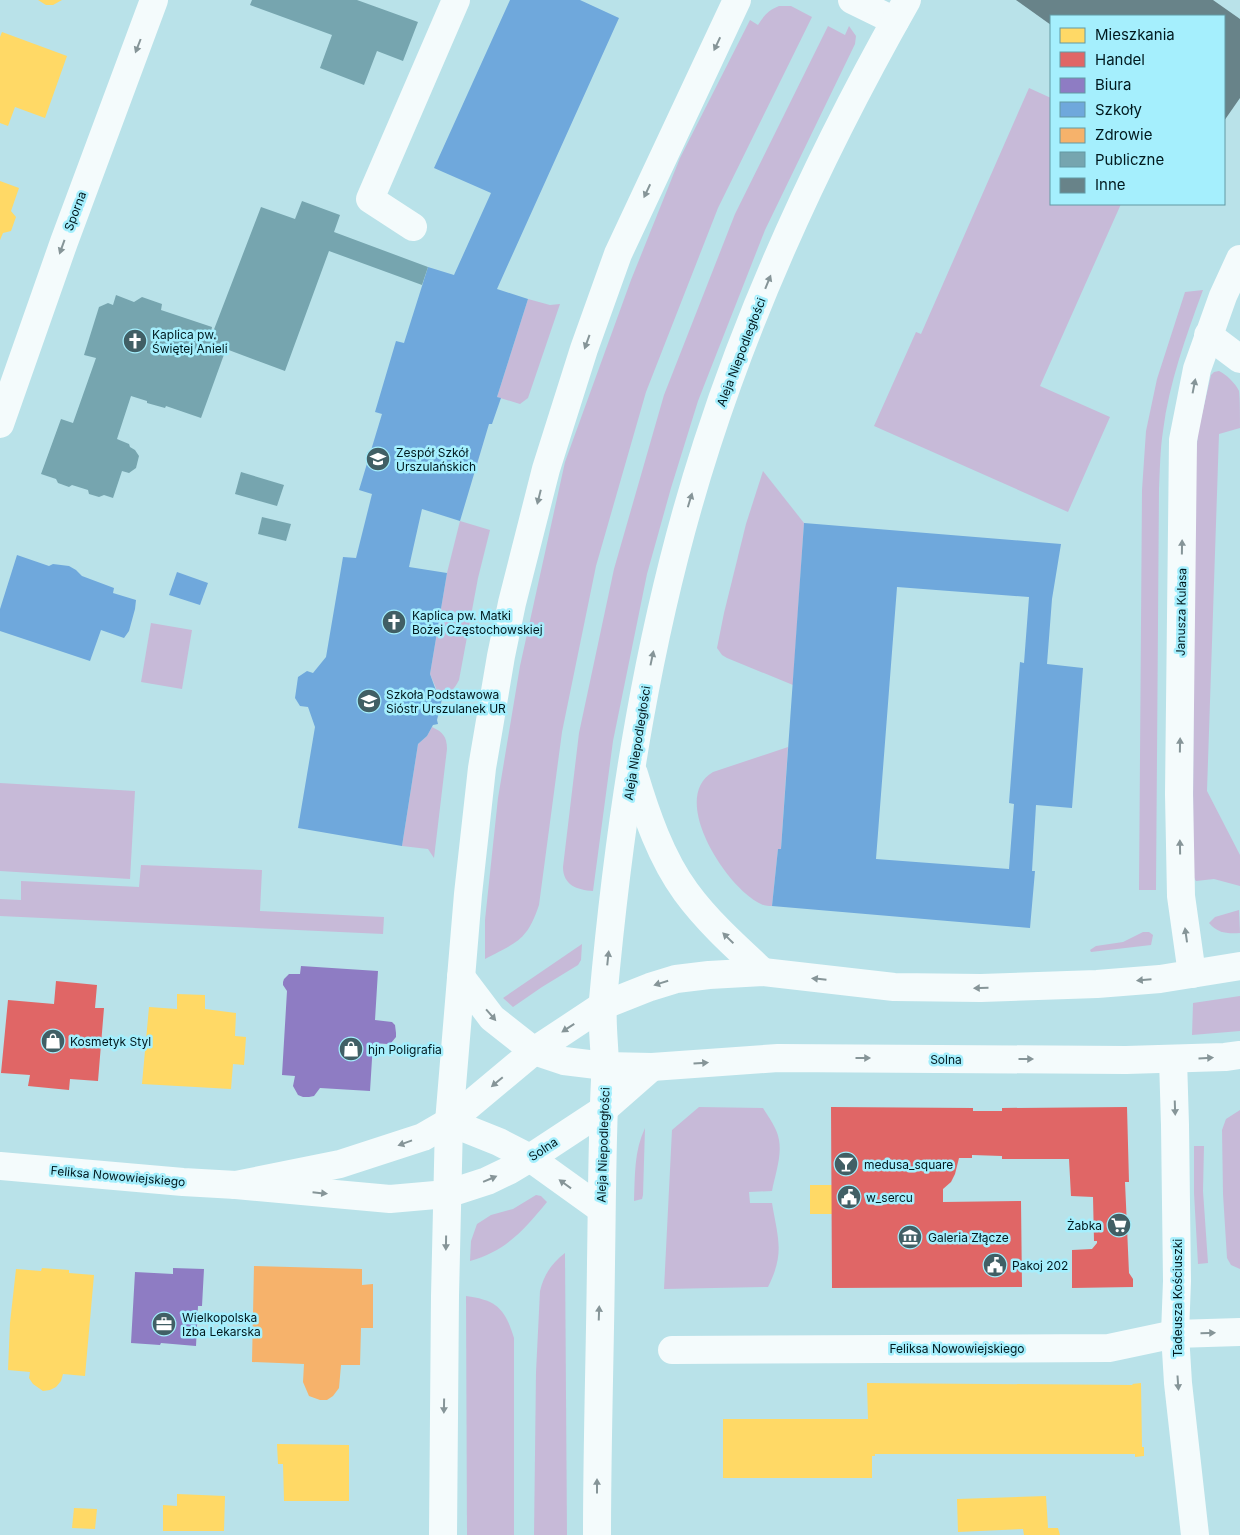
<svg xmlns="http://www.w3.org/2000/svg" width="1240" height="1535" viewBox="0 0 1240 1535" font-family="Inter,sans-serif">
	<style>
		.green { fill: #c7bad8 }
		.homes { fill: #ffd966 }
		.shops { fill: #e06666 }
		.offices { fill: #8e7cc3 }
		.schools { fill: #6fa8dc; fill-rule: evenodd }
		.health { fill: #f6b26b }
		.public { fill: #76a5af }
		.building { fill: #688389 }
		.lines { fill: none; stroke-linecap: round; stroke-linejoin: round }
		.minor { stroke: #f4fbfc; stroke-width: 28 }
		.oneway { fill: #869598 }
		.labels { text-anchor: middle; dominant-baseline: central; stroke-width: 5; stroke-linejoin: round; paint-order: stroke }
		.street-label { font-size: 12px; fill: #00191e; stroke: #a5effd }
		.poi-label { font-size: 12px; fill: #00191e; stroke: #a5effd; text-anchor: start }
	</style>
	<rect width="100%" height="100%" fill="#b9e2e9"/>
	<!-- green -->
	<g class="green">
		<path d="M779 6H791L812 17 718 208 646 392 596 566 562 732 539 905C527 941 517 942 485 959V920L498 798 520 666 565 462 631 280 680 158 750 20 758 25C764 15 769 10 779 6Z"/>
		<path d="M828 26 845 35 849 26 856 36 855 44 765 230 698 401 671 488 647 574 613 741 593 891C577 890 563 885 563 867L579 733 614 569 664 395 735 214Z"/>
		<path d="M1029 88 1051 98V204H1121L1040 386 1110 417 1068 512 874 426 916 332 921 334Z"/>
		<path d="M1203 290C1186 336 1169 383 1163 431 1160 450 1160 470 1159 489L1156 890H1139L1142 490 1146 431 1157 379 1185 292Z"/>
		<path d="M528 299 550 305 560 304 528 398 520 404 497 397Z"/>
		<path d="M1219 371C1226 374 1236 384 1239 391 1240 398 1240 419 1240 428L1219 434 1207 791 1240 855V886L1214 879 1196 881 1193 876 1194 483 1198 432 1211 375 1214 372Z"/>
		<path d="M763 471 804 523 793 685 727 658 722 655 717 648 724 613 746 524Z"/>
		<path d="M460 521 490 530 478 578 459 680C454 690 449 695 438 693L430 674 447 573Z"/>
		<path d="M151 623 192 630 182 689 141 682Z"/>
		<path d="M432 727C443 732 447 737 447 749L434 858 428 849 402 846 418 744 427 736Z"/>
		<path d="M788 747 781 849H778L772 906C769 906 764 906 761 904 727 889 668 798 713 772Z"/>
		<path d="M0 783 135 791 130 879 0 871Z"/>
		<path d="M141 865 262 870 260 911 384 917 383 934 0 916V899L21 900V881L139 887Z"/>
		<path d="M1239 910 1240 933C1228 934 1217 933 1209 923L1215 917Z"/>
		<path d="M1143 932H1149L1153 935 1151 945 1091 952 1090 950 1096 946 1123 942Z"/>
		<path d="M582 944 581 960 578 965 542 987 513 1007 503 998Z"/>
		<path d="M1240 996V1031L1192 1035 1193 1003Z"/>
		<path d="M699 1107 763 1108C769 1118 777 1128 779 1140 782 1156 775 1175 772 1191L749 1192 750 1203H772C778 1239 785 1253 768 1287L664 1289 672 1130Z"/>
		<path d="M1240 1110V1269L1231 1265 1227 1258 1223 1194 1222 1130 1226 1119Z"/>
		<path d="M645 1128 643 1195 642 1199 634 1201C635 1176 634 1151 645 1128Z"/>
		<path d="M1194 1146H1204L1203 1191 1208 1263 1198 1264 1194 1193Z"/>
		<path d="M536 1195 541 1196 547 1202C524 1230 506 1251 470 1261L471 1241 477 1224 491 1215 513 1209Z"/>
		<path d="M565 1253 567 1535H534L536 1372 540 1291C544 1274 552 1263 565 1253Z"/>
		<path d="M466 1296C497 1300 505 1309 514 1338V1535H467Z"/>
	</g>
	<!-- homes -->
	<g class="homes">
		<path d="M38 0H62L53 5H46Z"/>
		<path d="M2 32 67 56 45 118 15 107 8 126 0 123V37Z"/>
		<path d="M0 181 19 188 11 211 16 217 11 231 3 233 0 240Z"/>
		<path d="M177 994 205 995V1009L236 1013 235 1036 246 1037 244 1065 233 1064 231 1089 142 1084 149 1007 177 1009Z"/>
		<rect x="810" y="1185" width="22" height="29"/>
		<path d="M42 1268 69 1270V1273L94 1275 85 1376 63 1374 61 1381 56 1387 50 1390 43 1391 33 1384 29 1378 30 1372 8 1370 10 1323 16 1269 41 1271Z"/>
		<path d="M867 1383 1133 1385 1132 1384 1141 1383 1142 1447H1144V1456L1135 1457V1454H875V1456H872V1478H723V1419H868Z"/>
		<path d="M277 1444 349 1445V1501H284L283 1464H278Z"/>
		<path d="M177 1494 225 1496 224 1531H163V1505L177 1506Z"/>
		<path d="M1046 1496 1048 1528H1058L1060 1535H1024L1023 1529 958 1532 957 1499Z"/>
		<path d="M74 1508 97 1509 95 1529 72 1528Z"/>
	</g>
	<!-- shops -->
	<g class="shops">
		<path d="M56 981 97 985 95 1008H104L98 1081 70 1079 69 1090 28 1086 30 1075 1 1073 8 1000 54 1004Z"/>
		<path d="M831 1107 973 1108V1111H1002V1108L1127 1107 1129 1182H1125L1129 1273 1133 1279V1287L1072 1288V1250L1092 1249 1097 1243V1241H1094L1093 1197 1071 1196 1069 1159H1002V1156L972 1155V1158H959L955 1174 951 1182 943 1189V1202L1021 1201 1022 1287 832 1288Z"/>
	</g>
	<!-- offices -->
	<g class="offices">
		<path d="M301 966 378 971 375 1020 392 1022 395 1025 396 1033V1037L391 1043 387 1044 373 1043 370 1091 320 1088 314 1096 309 1097H303L298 1095 293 1086 295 1076 282 1075 287 991 283 985V982L284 979 289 974H300Z"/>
		<path d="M173 1268 204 1269 202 1306H198L196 1346 161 1343 160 1345 131 1343 135 1272 173 1274Z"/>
	</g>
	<!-- schools -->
	<g class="schools">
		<path d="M510 0H580L619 18 497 289 528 299 497 397 501 398 492 424H489L460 521 422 509 409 567 447 573 430 674 438 696 442 699 437 720 438 724 433 725 427 736 418 744 402 846 298 828 315 727 308 707 300 706 295 698 298 677 307 671 313 673 326 657 343 557 356 558 372 494 359 490 382 414 375 412 396 341 404 343 428 267 454 275 491 193 434 168Z"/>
		<path d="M804 523 1061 544 1052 599 1047 664 1083 668 1072 808 1036 805 1032 871H1035L1030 928 772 906 778 849H781ZM897 587 1029 597 1024 663 1020 662 1009 803 1014 804 1009 869 876 859Z"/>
		<path d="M17 555 49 566 53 564 69 566 76 570 82 576 114 588 113 593 136 600 135 609 129 631 124 638 101 630 90 661 0 631V609Z"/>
		<path d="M177 572 208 583 200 605 169 595Z"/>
	</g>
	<!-- health -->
	<path class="health" d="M254 1266 362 1269V1285L373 1284V1328H361L360 1365H341L339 1388 333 1396 327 1400H320L309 1396 303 1382 304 1364 252 1362Z"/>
	<!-- public -->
	<g class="public">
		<path d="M252 0H357L418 22 403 61 377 51 364 85 320 68 332 35 250 5Z"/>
		<path d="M302 201 340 215 334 232 428 267 422 285 329 251 285 371 226 349 201 418 166 406 165 408 147 403V401L131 396 117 439 129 444 130 447 135 450 139 456 136 468 129 473 122 471 113 498 104 495 99 497 89 494 88 490 72 485 69 487 58 483 56 479 41 474 61 419 73 423 96 358 84 355 99 307 108 303 113 305 116 295 134 302 142 297 162 304 161 310 212 327 211 332H213L261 207 295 219Z"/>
		<path d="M241 472 284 485 277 506 235 494Z"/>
		<path d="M262 517 291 524 286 541 258 534Z"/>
	</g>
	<!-- building -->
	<path class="building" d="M1016 0H1213L1240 19V98L1224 121V16H1051V25Z"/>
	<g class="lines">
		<!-- minor -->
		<g class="minor">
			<path d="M852 0 895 21"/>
			<path d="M413 227 370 199 456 0"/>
			<path d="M1208 335 1240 359"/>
			<path d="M0 424 64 242 154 0"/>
			<path d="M634 774C646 814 661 858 686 892 708 922 736 947 763 972"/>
			<path d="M1192 974 1181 896 1179 794 1183 440 1197 369 1223 296 1240 259"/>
			<path d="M461 977 492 1018 534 1051 564 1061 605 1066 652 1067 778 1058 1126 1060 1225 1057 1240 1055"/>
			<path d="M1173 1059 1175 1125 1177 1281 1175 1334 1178 1383 1195 1535"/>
			<path d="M449 1122 499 1142 530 1158 601 1209"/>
			<path d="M0 1166 183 1182 236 1185 390 1199 447 1194 487 1181 510 1170 530 1158 603 1110 652 1067"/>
			<path d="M236 1185 340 1164 423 1137 449 1122 534 1051 602 1006 650 987 676 979 709 975 763 972 894 987 981 988 1097 984 1160 979 1240 966"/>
			<path d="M672 1350 1109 1348 1175 1334 1240 1332"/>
			<path d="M443 1535 445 1296 449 1122 468 894 482 768 501 656 512 603 546 469 584 349 618 254 737 0"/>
			<path d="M597 1535C597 1444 600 1354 601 1263 602 1202 602 1141 605 1080 606 1053 601 1026 603 1000 620 812 649 623 707 444 757 289 827 141 907 0"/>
		</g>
	</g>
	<!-- one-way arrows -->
	<defs><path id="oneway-solid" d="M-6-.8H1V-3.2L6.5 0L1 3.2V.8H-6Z" transform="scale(1.25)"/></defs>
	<g class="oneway">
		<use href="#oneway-solid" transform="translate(717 44) rotate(115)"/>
		<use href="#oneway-solid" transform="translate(138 46) rotate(111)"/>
		<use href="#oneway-solid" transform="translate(647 191) rotate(115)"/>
		<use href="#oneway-solid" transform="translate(62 247) rotate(110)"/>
		<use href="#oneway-solid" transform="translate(768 282) rotate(-68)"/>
		<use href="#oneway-solid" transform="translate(587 342) rotate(110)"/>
		<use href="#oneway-solid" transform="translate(1194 386) rotate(-79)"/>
		<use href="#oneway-solid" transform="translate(539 497) rotate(104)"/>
		<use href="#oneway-solid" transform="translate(690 500) rotate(-73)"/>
		<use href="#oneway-solid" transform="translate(1182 547) rotate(-89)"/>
		<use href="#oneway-solid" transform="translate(652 658) rotate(-78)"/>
		<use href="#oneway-solid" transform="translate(1180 745) rotate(-89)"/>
		<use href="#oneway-solid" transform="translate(1180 847) rotate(-91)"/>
		<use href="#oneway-solid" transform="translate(1186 935) rotate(-98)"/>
		<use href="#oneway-solid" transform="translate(728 938) rotate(-136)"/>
		<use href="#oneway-solid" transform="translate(608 958) rotate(-84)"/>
		<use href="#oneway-solid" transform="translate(819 979) rotate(-174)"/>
		<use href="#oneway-solid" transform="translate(1144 980) rotate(175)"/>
		<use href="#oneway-solid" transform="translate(661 983) rotate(163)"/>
		<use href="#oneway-solid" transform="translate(981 988) rotate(179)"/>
		<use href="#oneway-solid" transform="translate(491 1015) rotate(49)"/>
		<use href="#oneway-solid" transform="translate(568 1028) rotate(147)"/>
		<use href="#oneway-solid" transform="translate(863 1058)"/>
		<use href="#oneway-solid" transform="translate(1206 1058) rotate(-3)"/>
		<use href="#oneway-solid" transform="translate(1026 1059)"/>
		<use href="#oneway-solid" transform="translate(701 1063) rotate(-4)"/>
		<use href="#oneway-solid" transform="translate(497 1082) rotate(140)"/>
		<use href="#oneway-solid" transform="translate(1175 1108) rotate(88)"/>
		<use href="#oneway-solid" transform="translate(405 1143) rotate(160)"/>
		<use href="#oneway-solid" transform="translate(490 1179) rotate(-23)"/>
		<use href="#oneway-solid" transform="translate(565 1184) rotate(-144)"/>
		<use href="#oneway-solid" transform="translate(320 1193) rotate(6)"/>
		<use href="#oneway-solid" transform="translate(446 1243) rotate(91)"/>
		<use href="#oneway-solid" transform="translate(599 1313) rotate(-88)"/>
		<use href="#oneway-solid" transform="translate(1208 1333) rotate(-1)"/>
		<use href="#oneway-solid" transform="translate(1178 1383) rotate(86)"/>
		<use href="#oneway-solid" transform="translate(444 1406) rotate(91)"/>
		<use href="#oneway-solid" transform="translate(597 1486) rotate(-90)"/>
	</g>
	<!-- icons -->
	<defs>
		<g id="church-disc" transform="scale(1.25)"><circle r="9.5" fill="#415f65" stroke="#a5effd"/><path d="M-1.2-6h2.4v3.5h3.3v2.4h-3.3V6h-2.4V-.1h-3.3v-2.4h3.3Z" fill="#fff"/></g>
		<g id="school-disc" transform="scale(1.25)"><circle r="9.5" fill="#415f65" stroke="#a5effd"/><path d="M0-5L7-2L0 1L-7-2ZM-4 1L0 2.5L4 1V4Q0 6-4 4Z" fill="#fff"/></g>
		<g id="shop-disc" transform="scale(1.25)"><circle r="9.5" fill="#415f65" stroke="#a5effd"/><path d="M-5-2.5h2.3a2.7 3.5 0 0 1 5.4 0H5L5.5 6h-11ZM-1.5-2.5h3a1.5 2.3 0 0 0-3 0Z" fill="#fff"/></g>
		<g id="bar-disc" transform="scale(1.25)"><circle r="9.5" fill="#415f65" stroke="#a5effd"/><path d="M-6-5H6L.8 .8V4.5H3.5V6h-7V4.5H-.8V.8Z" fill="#fff"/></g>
		<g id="civic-disc" transform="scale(1.25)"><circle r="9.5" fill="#415f65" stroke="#a5effd"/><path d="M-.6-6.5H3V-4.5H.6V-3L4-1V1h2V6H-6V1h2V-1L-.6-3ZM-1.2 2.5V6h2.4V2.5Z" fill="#fff"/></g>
		<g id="supermarket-disc" transform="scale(1.25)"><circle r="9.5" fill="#415f65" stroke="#a5effd"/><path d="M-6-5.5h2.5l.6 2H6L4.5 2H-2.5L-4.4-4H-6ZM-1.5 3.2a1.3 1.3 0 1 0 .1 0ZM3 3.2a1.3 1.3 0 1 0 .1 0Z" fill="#fff"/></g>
		<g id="museum-disc" transform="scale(1.25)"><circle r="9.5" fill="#415f65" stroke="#a5effd"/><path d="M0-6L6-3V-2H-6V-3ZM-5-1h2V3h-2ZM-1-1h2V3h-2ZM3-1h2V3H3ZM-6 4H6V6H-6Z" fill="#fff"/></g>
		<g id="office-disc" transform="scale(1.25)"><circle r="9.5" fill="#415f65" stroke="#a5effd"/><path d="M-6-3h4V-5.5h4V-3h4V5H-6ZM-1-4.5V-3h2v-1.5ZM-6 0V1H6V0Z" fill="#fff"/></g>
	</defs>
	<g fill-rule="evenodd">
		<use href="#church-disc" x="135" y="341"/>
		<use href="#school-disc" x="378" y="459"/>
		<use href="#church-disc" x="394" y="622"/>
		<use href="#school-disc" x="369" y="701"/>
		<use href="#shop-disc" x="53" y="1041"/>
		<use href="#shop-disc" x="351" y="1049"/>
		<use href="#bar-disc" x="846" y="1164"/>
		<use href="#civic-disc" x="849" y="1197"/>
		<use href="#supermarket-disc" x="1119" y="1225"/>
		<use href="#museum-disc" x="910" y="1237"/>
		<use href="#civic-disc" x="995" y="1265"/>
		<use href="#office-disc" x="164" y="1324"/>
	</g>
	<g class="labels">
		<!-- street labels -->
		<g class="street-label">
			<text transform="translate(75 211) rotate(-69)">Sporna</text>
			<text transform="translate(741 352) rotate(-69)">Aleja Niepodległości</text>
			<text transform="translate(1181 612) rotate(-89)">Janusza Kulasa</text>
			<text transform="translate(637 743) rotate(-81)">Aleja Niepodległości</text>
			<text x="946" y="1059">Solna</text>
			<text transform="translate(603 1145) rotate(-88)">Aleja Niepodległości</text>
			<text transform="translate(543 1149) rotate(-33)">Solna</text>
			<text transform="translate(118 1176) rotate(5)">Feliksa Nowowiejskiego</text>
			<text transform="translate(1177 1298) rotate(-90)">Tadeusza Kościuszki</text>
			<text x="957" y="1348">Feliksa Nowowiejskiego</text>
		</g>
		<!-- poi labels -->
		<g class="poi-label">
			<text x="152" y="334">Kaplica pw.<tspan x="152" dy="14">Świętej Anieli</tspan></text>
			<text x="396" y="452">Zespół Szkół<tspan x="396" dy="14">Urszulańskich</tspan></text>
			<text x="412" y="615">Kaplica pw. Matki<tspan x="412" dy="14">Bożej Częstochowskiej</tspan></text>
			<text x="386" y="694">Szkoła Podstawowa<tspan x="386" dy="14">Sióstr Urszulanek UR</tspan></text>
			<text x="70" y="1041">Kosmetyk Styl</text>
			<text x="368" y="1049">hjn Poligrafia</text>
			<text x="864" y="1164">medusa_square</text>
			<text x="866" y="1197">w_sercu</text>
			<text x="1102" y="1225" text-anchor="end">Żabka</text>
			<text x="928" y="1237">Galeria Złącze</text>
			<text x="1012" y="1265">Pakoj 202</text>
			<text x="182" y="1317">Wielkopolska<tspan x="182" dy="14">Izba Lekarska</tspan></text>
		</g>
	</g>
	<!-- legend -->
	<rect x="1050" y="15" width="175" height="190" fill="#a5effd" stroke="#6399a4"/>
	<rect x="1060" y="28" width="25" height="15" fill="#ffd966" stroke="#6399a4"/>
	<text x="1095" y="40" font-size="15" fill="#00191e">Mieszkania</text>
	<rect x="1060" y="52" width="25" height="15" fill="#e06666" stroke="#6399a4"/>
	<text x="1095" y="65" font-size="15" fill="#00191e">Handel</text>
	<rect x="1060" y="78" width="25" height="15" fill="#8e7cc3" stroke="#6399a4"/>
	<text x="1095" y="90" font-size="15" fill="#00191e">Biura</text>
	<rect x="1060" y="102" width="25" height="15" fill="#6fa8dc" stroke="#6399a4"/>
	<text x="1095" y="115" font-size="15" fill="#00191e">Szkoły</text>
	<rect x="1060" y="128" width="25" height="15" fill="#f6b26b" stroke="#6399a4"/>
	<text x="1095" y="140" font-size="15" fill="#00191e">Zdrowie</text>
	<rect x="1060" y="152" width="25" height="15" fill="#76a5af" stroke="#6399a4"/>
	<text x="1095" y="165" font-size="15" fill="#00191e">Publiczne</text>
	<rect x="1060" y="178" width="25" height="15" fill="#688389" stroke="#6399a4"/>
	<text x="1095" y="190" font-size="15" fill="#00191e">Inne</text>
</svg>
